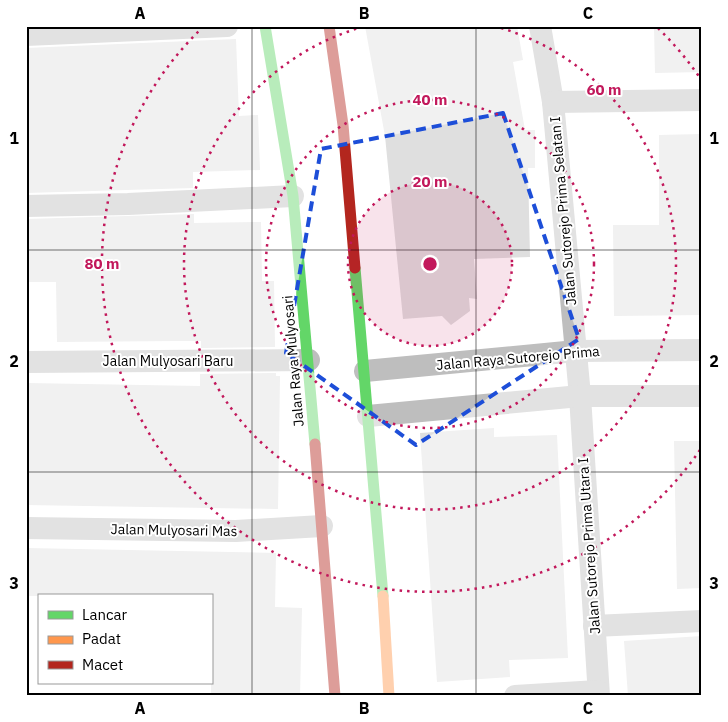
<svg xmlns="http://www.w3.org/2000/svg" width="728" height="722" viewBox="0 0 728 722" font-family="'IBM Plex Sans',sans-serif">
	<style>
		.building { fill: #dfdfdf }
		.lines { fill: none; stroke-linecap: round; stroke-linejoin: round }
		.street { stroke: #bebebe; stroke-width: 22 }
		.fast { stroke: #63d668; stroke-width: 11 }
		.slow { stroke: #ff974d; stroke-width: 11 }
		.jam { stroke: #b3261e; stroke-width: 11 }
		.marked { fill: none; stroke: #1d4ed8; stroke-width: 4; stroke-dasharray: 10 6; stroke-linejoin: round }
		.grid { fill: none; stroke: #000; stroke-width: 1; stroke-opacity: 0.55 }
		.ring { fill: none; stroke: #c2185b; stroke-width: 2.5; stroke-dasharray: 2.5 5 }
		.labels { text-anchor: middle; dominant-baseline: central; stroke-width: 4; stroke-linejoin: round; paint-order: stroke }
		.street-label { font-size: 14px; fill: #000; stroke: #fff }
		.centre { fill: #c2185b; stroke: #fff; stroke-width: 2.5 }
		.ring-label { font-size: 15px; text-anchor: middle; font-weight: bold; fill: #c2185b; stroke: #fff; stroke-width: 4; stroke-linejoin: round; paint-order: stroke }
		.neatline { fill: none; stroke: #000; stroke-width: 2 }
		.grid-label { font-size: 16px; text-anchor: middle; font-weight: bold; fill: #000 }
	</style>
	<rect width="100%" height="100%" fill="#fff"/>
	<!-- building -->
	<g class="building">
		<path d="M365 26H517L523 60 513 62 525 130H535V168H528L530 257 474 259 477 299 469 298 470 311 451 325 442 316 403 319 385 136Z"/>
		<path d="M654 26H702V72L655 73Z"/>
		<path d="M236 39 239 116 258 115 260 170 193 172V188L26 193V48Z"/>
		<path d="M702 134V315L614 316 613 225H659V135Z"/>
		<path d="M194 214V223L261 222 262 281H274L275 347 201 348V341H177L57 342 56 282H26V219Z"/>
		<path d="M276 373V376H280L278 509 26 505V383L200 386V374Z"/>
		<path d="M494 428V437L557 435 568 658 509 660 510 677 437 682 420 433Z"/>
		<path d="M674 441H702V588L677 589Z"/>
		<path d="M26 548 276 553 275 607 302 608 300 696H211V596H26Z"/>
		<path d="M702 636V696H628L624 641Z"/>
	</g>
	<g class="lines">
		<!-- street -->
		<g class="street">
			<path d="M540 26 553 102 580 396 599 696"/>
			<path d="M26 35 227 26"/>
			<path d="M553 102 702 100"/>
			<path d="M26 206 128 204 293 196"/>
			<path d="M26 362 309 360"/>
			<path d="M365 371 576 351 702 350"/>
			<path d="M368 416 580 396H702"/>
			<path d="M26 528 236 531 322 526"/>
			<path d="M594 626 702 621"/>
			<path d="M515 696 598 691"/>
		</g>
		<!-- fast -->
		<g class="fast">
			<path d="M265 26 293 196 315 444"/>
			<path d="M355 268 383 596"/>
		</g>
		<!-- slow -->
		<path class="slow" d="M383 596 389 696"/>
		<!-- jam -->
		<g class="jam">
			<path d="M329 26 343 125 355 268"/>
			<path d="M315 444 335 696"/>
		</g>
	</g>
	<!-- marked area -->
	<path d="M0 0H728V722H0ZM503 113 579 339 416 445 286 353 321 149Z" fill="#fff" fill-opacity=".55" fill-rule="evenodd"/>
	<path class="marked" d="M503 113 579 339 416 445 286 353 321 149Z"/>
	<!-- grid -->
	<path class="grid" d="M252 26V696M476 26V696M26 250H702M26 472H702"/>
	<!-- distance rings -->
	<circle cx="430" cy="264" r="82" fill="#c2185b" fill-opacity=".12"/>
	<g class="ring">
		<circle cx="430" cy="264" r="82"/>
		<circle cx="430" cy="264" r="164"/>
		<path d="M494 26A246 246 0 1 1 366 26"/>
		<path d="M700 450A328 328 0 1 1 202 28M658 28A328 328 0 0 1 700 78"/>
	</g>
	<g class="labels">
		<!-- street labels -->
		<g class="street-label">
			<text transform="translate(563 211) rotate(-95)">Jalan Sutorejo Prima Selatan I</text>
			<text transform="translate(518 358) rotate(-5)">Jalan Raya Sutorejo Prima</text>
			<text x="168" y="361">Jalan Mulyosari Baru</text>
			<text transform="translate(293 361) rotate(-95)">Jalan Raya Mulyosari</text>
			<text transform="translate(174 530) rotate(1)">Jalan Mulyosari Mas</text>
			<text transform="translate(589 546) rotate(-94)">Jalan Sutorejo Prima Utara I</text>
		</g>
	</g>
	<circle cx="430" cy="264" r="8" class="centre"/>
	<g class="ring-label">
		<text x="604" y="95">60 m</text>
		<text x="430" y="105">40 m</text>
		<text x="430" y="187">20 m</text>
		<text x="102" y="269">80 m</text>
	</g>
	<!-- border -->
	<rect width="728" height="722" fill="none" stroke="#ffffff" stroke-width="55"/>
	<!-- legend -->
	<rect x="38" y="594" width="175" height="90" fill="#ffffff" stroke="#999999"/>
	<rect x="48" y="611" width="25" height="8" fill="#63d668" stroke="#999999"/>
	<text x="82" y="620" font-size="15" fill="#000000">Lancar</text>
	<rect x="48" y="636" width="25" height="8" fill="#ff974d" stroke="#999999"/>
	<text x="82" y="644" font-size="15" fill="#000000">Padat</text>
	<rect x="48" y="661" width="25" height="8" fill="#b3261e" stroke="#999999"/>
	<text x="82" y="670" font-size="15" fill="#000000">Macet</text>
	<rect x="28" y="28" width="672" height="666" class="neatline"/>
	<g class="grid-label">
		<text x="140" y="19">A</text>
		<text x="364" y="19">B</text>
		<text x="588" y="19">C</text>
		<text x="14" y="144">1</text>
		<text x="714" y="144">1</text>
		<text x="14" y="367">2</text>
		<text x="714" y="367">2</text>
		<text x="14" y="589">3</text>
		<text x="714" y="589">3</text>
		<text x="140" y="714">A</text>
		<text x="364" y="714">B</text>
		<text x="588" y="714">C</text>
	</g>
</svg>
